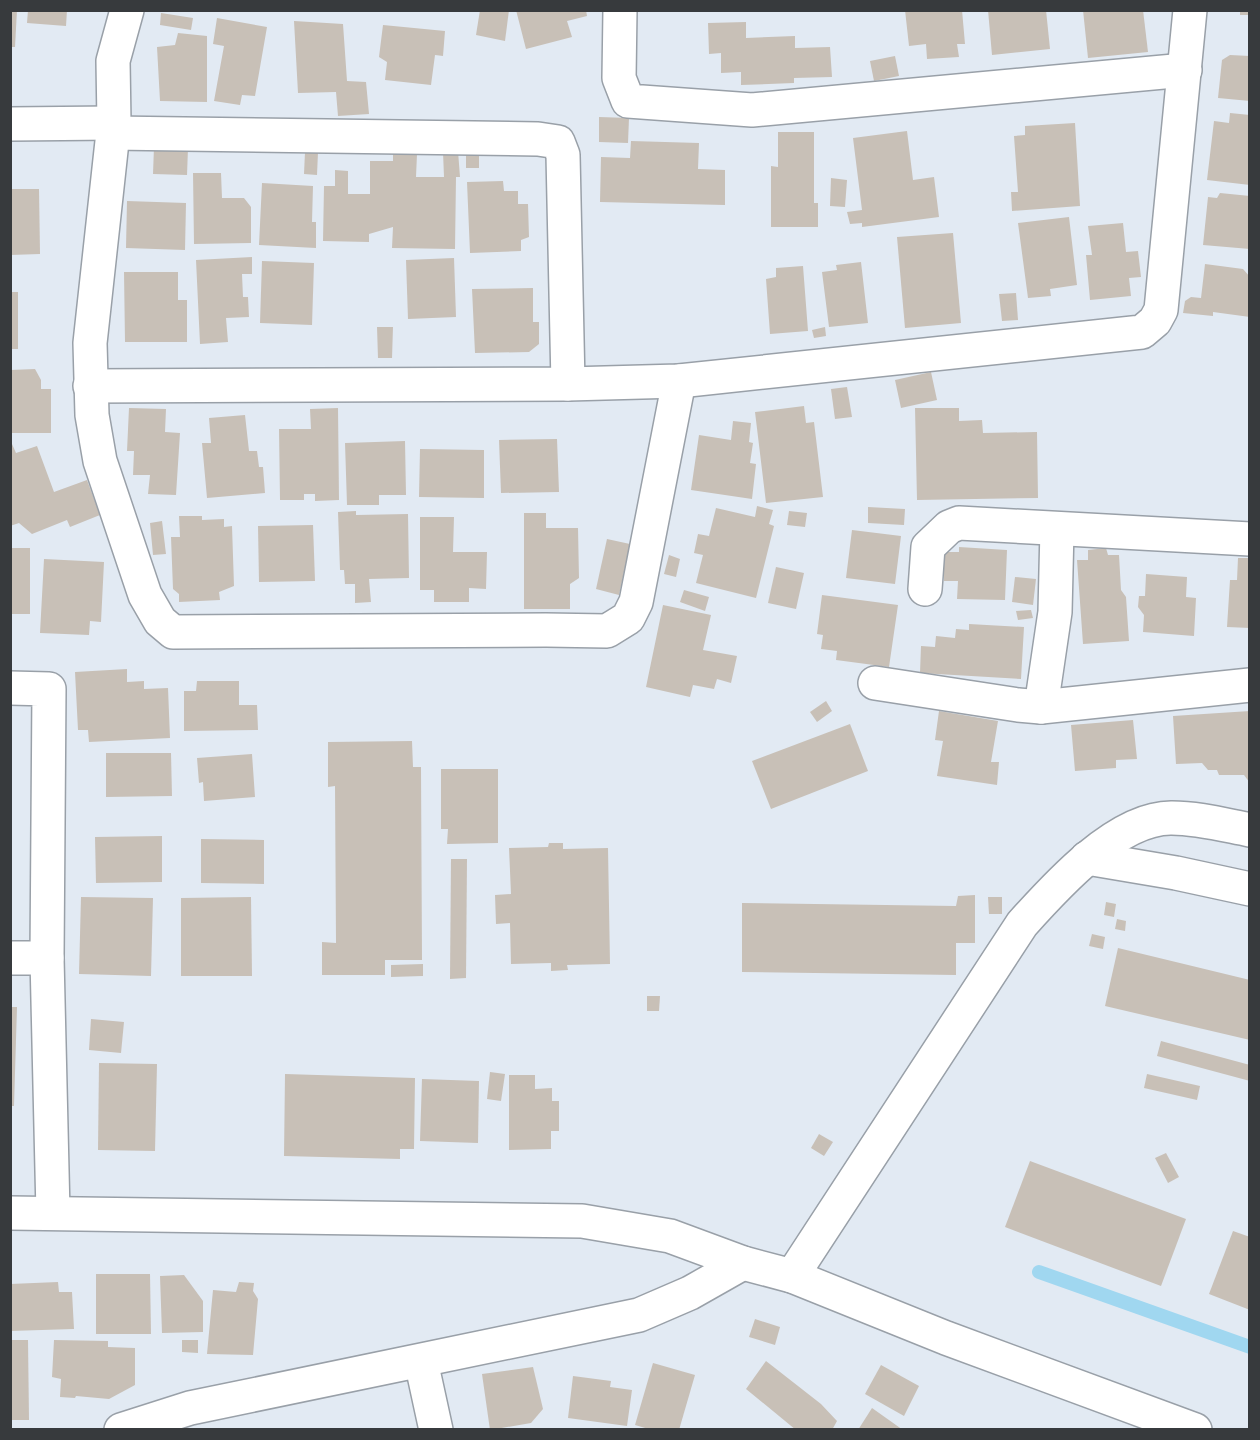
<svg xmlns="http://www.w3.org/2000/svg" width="1260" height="1440" viewBox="0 0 1260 1440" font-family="'PT Sans',sans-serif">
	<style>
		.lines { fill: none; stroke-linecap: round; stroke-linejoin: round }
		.stream { stroke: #a0d7f0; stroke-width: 14 }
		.building { fill: #c8c0b7 }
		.minor-casing { stroke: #99a0a8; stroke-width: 36 }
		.minor { stroke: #fff; stroke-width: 33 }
	</style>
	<rect width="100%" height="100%" fill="#e2eaf3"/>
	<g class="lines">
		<!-- stream -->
		<path class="stream" d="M1039 1272 1250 1347"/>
	</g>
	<!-- building -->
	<g class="building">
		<path d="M10 10H17L15 47H10Z"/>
		<path d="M28 10H67L66 26 27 23Z"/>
		<path d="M480 10H509L505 41 476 35Z"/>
		<path d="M516 10H586L587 16 567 21 572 37 526 49Z"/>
		<path d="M905 10H962L965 44H957L959 57 927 59 926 44 909 46Z"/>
		<path d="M988 10H1046L1050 49 992 55Z"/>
		<path d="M1083 10H1143L1148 52 1088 58Z"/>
		<rect x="1240" y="10" width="10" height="5"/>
		<path d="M161 13 193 18 191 30 160 25Z"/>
		<path d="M217 18 267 27 255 96 242 95 240 105 214 101 224 46 213 44Z"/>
		<path d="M294 21 343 24 347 81 366 82 369 114 338 116 336 92 298 93Z"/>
		<path d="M746 22V38L795 36V48L830 47 832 77 794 78V83L741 85V72L721 73V53L709 54 708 23Z"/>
		<path d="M383 25 445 31 443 56 435 55 431 85 385 80 387 62 379 57Z"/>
		<path d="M178 33 207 36V102L160 101 157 47 175 45Z"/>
		<path d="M1230 55 1250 56V101L1218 98 1222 60Z"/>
		<path d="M895 56 899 76 874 81 870 61Z"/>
		<path d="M1230 113 1250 115V185L1207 180 1214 121 1229 123Z"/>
		<path d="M599 117 629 118 628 143 599 142Z"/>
		<path d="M1075 123 1080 206 1012 211 1011 192H1018L1014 136 1025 135V126Z"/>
		<path d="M907 131 913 180 934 177 939 217 862 227V223L850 224 847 212 862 210 853 138Z"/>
		<path d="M778 132H814V203H818V227H771V166L778 167Z"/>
		<path d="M631 141 699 143 698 169 725 170V205L600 202 601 157 630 158Z"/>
		<path d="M154 147 188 148 187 175 153 174Z"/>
		<path d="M458 151 460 177H456L455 249 392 248 393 227 369 234V242L323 241 324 186H335V170L348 171V194H370V161H393V154H417L416 177H444L443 152Z"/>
		<path d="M305 152H318L317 175 304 174Z"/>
		<path d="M479 152V168H466V153Z"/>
		<path d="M193 173H221L222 198H244L251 207V243L194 244Z"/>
		<path d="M831 178 847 180 845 207 830 206Z"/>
		<path d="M503 181 504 191H518V204H528L529 237 521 240V251L470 253 467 182Z"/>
		<path d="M262 183 313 186 312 222H316V248L259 245Z"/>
		<path d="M10 189H39L40 254 10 255Z"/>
		<path d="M1220 193 1250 196V249L1203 245 1208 197 1217 198Z"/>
		<path d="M127 201 186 203 185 250 126 248Z"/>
		<path d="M1069 217 1077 285 1050 289 1051 296 1028 298 1018 223Z"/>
		<path d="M1123 223 1126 252 1138 251 1141 277 1129 278 1131 296 1090 300 1086 255H1092L1088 226Z"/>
		<path d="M953 233 961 323 905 328 897 237Z"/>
		<path d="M252 257V274H242L243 297H248L249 317 226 318 228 342 200 344 196 260Z"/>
		<path d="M454 258 456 317 408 319 406 260Z"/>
		<path d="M262 261 314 263 312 325 260 323Z"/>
		<path d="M861 262 868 323 829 327 822 272 837 270 836 265Z"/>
		<path d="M1205 264 1243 269 1250 277V317L1213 312V316L1183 313 1185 301 1191 297 1201 298Z"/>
		<path d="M803 266 808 331 770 334 766 279 776 277V268Z"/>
		<path d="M124 272H178V300H187V342H125Z"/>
		<path d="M533 288V322H539V344L529 352 475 353 472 289Z"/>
		<rect x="10" y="292" width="8" height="57"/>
		<path d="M1016 293 1018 320 1002 321 999 294Z"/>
		<path d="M377 327H393L392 358H378Z"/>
		<path d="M825 327 826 336 814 338 812 330Z"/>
		<path d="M35 369 41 380V389H51V433H10V370Z"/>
		<path d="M931 372 937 400 901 408 895 380Z"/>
		<path d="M847 387 852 417 835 419 831 389Z"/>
		<path d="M804 406 806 423 814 422 823 497 766 503 755 412Z"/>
		<path d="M129 408 166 409 165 432 180 433 176 495 148 494 150 475H133L134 451H127Z"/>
		<path d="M338 408 339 500 315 501V494H304V500H280L279 429H311L310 409Z"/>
		<path d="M915 408H959V421L982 420 983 433 1037 432 1038 498 917 500Z"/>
		<path d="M245 415 249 451H257L259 467H263L265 493 207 498 202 443H211L209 418Z"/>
		<path d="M733 421 751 423 749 442 753 443 750 463 756 464 752 499 691 490 699 435 731 440Z"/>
		<path d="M557 439 559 492 501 493 499 440Z"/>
		<path d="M405 441 406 495H379V505H347L345 443Z"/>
		<path d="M12 444 16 453 37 446 54 492 87 480 100 515 70 527 67 520 32 534 19 523 10 526V445Z"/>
		<path d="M420 449 484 450V498L419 497Z"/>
		<path d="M757 506 773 510 769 524 774 526 756 598 696 583 703 555 694 553 698 534 709 536 716 508 755 517Z"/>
		<path d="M868 507 905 509 904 525 868 523Z"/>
		<path d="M356 511V515L408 514 409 578 369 579 371 602 355 603V584H345L344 570H340L338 512Z"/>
		<path d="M789 511 807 513 805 527 787 525Z"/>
		<path d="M524 513H546V528H578L579 578 570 584V609H524Z"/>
		<path d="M179 516H202V520L224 519V527L232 526 234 586 219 592 220 600 179 602V594L173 589 171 537H180Z"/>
		<path d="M420 517H454L453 552H487L486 589 469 588V602H434V590H420Z"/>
		<path d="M162 521 166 554 153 555 150 523Z"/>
		<path d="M313 525 315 581 259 582 258 526Z"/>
		<path d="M852 530 901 536 895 584 846 578Z"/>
		<path d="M607 539 630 544 619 595 596 589Z"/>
		<path d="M959 547 1007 550 1005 600 957 599 958 581H944V552H959Z"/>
		<rect x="10" y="548" width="20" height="66"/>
		<path d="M1106 548 1108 555H1119L1121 590 1126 597 1129 641 1083 644 1077 560H1088V550Z"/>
		<path d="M669 555 680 559 676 577 664 574Z"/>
		<path d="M1238 558H1250V628L1227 627 1230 580H1237Z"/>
		<path d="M44 559 104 562 101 622 90 621 89 635 40 633Z"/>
		<path d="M776 567 804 573 796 609 768 603Z"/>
		<path d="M1146 574 1187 577 1186 597 1196 598 1194 636 1143 632 1144 615 1138 607 1139 596H1145Z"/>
		<path d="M1015 577 1036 579 1033 605 1012 602Z"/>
		<path d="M684 590 709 597 705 611 680 602Z"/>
		<path d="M822 595 898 605 889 667 836 660 837 651 821 649 823 635 817 634Z"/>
		<path d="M663 605 711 615 703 650 737 656 731 683 717 679 714 689 693 685 690 697 646 687Z"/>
		<path d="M1031 610 1033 618 1018 620 1016 611Z"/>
		<path d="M969 624 1024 627 1021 679 920 673 921 646 935 647 936 636 955 638 956 629 969 630Z"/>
		<path d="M127 669V682L144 681V689L168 688 170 738 89 742 88 730H78L75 672Z"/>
		<path d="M197 681H239V705H257L258 730 184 731V691H196Z"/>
		<path d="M826 701 832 711 817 722 810 712Z"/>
		<path d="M939 711 998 721 991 762H999L997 785 937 776 943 741 935 740Z"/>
		<path d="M1250 711V783L1244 775H1219L1217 770H1208L1202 763 1176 764 1173 716Z"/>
		<path d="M1133 720 1137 759 1116 760V768L1075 771 1071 725Z"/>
		<path d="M850 724 868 771 771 809 752 761Z"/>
		<path d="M412 741 413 767H421L422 960H385V975H322V942L336 943 335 786 328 787V742Z"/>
		<path d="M106 753H171L172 796 106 797Z"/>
		<path d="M252 754 255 797 204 801 203 782 199 783 197 758Z"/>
		<path d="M441 769H498V843L447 844 448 829H441Z"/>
		<path d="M162 836V882L96 883 95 837Z"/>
		<path d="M201 839 264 840V884L201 883Z"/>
		<path d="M549 843H563V849L608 848 610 964 567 965 568 970 551 971V963L511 964 510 923 496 924 495 895 511 894 509 848 548 847Z"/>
		<path d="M451 859H467L466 978 450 979Z"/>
		<path d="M975 895V943H956V975L742 972V903L956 906 958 896Z"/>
		<path d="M81 897 153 898 151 976 79 974Z"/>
		<path d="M251 897 252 976H181V898Z"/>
		<path d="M988 897H1002V914H989Z"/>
		<path d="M1106 902 1116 904 1114 917 1104 915Z"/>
		<path d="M1117 919 1126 921 1125 931 1115 929Z"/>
		<path d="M1092 934 1105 937 1103 949 1089 946Z"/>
		<path d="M1118 948 1250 980V1040L1105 1006Z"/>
		<path d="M423 964V976L391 977V965Z"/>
		<path d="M647 996H660L659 1011H647Z"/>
		<path d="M10 1007H17L14 1106H10Z"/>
		<path d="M91 1019 124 1022 121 1053 89 1050Z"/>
		<path d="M1161 1041 1250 1065V1081L1157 1056Z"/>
		<path d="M99 1063 157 1064 155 1151 98 1150Z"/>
		<path d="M490 1072 505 1074 501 1101 487 1099Z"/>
		<path d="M285 1074 415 1078 414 1149H400V1159L284 1156Z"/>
		<path d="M1147 1074 1200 1086 1197 1100 1144 1088Z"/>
		<path d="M509 1075H535V1089L552 1088V1101H559V1131H551V1149L509 1150Z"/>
		<path d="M422 1079 479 1081 478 1143 420 1141Z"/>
		<path d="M819 1134 833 1142 824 1156 811 1148Z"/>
		<path d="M1166 1153 1179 1177 1168 1183 1155 1158Z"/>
		<path d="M1030 1161 1186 1219 1161 1286 1005 1227Z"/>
		<path d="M1233 1231 1250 1237V1310L1209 1294Z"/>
		<path d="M96 1274H150L151 1334H96Z"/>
		<path d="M184 1275 203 1301V1332L162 1333 160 1276Z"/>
		<path d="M58 1282 59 1292H72L74 1329 10 1331V1284Z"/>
		<path d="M239 1282 254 1283 253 1291 258 1299 253 1355 207 1354 213 1290 236 1292Z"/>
		<path d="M755 1319 780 1327 775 1345 749 1337Z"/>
		<path d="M10 1340H28L29 1420H10Z"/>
		<path d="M54 1340 108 1341V1347L135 1348V1385L109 1399 76 1396 75 1398 60 1397 61 1379 52 1377Z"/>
		<path d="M182 1340H198V1353L182 1352Z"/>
		<path d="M766 1361 821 1404 837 1421 832 1430 817 1428 815 1430H796L746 1389Z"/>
		<path d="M653 1363 695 1375 679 1430H652L635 1425Z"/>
		<path d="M881 1365 919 1386 904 1416 865 1394Z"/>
		<path d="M533 1367 543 1409 531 1423 490 1430 482 1374Z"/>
		<path d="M573 1376 611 1381 610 1387 632 1390 627 1426 568 1418Z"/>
		<path d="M872 1408 903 1430H858Z"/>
	</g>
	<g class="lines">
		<!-- minor casing -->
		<g class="minor-casing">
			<g id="minor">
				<path d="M127 10 113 61 114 123 90 343 92 415 100 461 145 595 160 621 173 632 546 630 607 631 628 618 636 602 679 381"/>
				<path d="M620 10 619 78 628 101 752 110 1185 70"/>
				<path d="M10 124 114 123"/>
				<path d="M112 133 538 139 558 142 563 155 568 384"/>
				<path d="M90 386 568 384 679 381 1142 332 1155 321 1161 310 1190 10"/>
				<path d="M925 589 928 547 949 527 959 523 1250 539"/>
				<path d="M875 683 1018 705 1041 707 1250 685"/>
				<path d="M10 688 49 689 47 958 53 1213"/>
				<path d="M1041 707 1055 612 1057 529"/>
				<path d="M1087 858 1176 873 1250 889"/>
				<path d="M10 958H47"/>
				<path d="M10 1213 582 1221 670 1236 743 1263 792 1276 946 1338 1195 1430"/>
				<path d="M792 1276 1022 924C1056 886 1118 817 1172 818 1198 818 1224 825 1250 830"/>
				<path d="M421 1361 436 1430"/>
				<path d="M121 1430 190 1408 639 1315 690 1293 743 1263"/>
			</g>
		</g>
		<!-- minor -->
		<use href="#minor" class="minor"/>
	</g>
	<!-- border -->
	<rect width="1260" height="1440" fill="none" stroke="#373a3d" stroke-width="24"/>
</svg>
